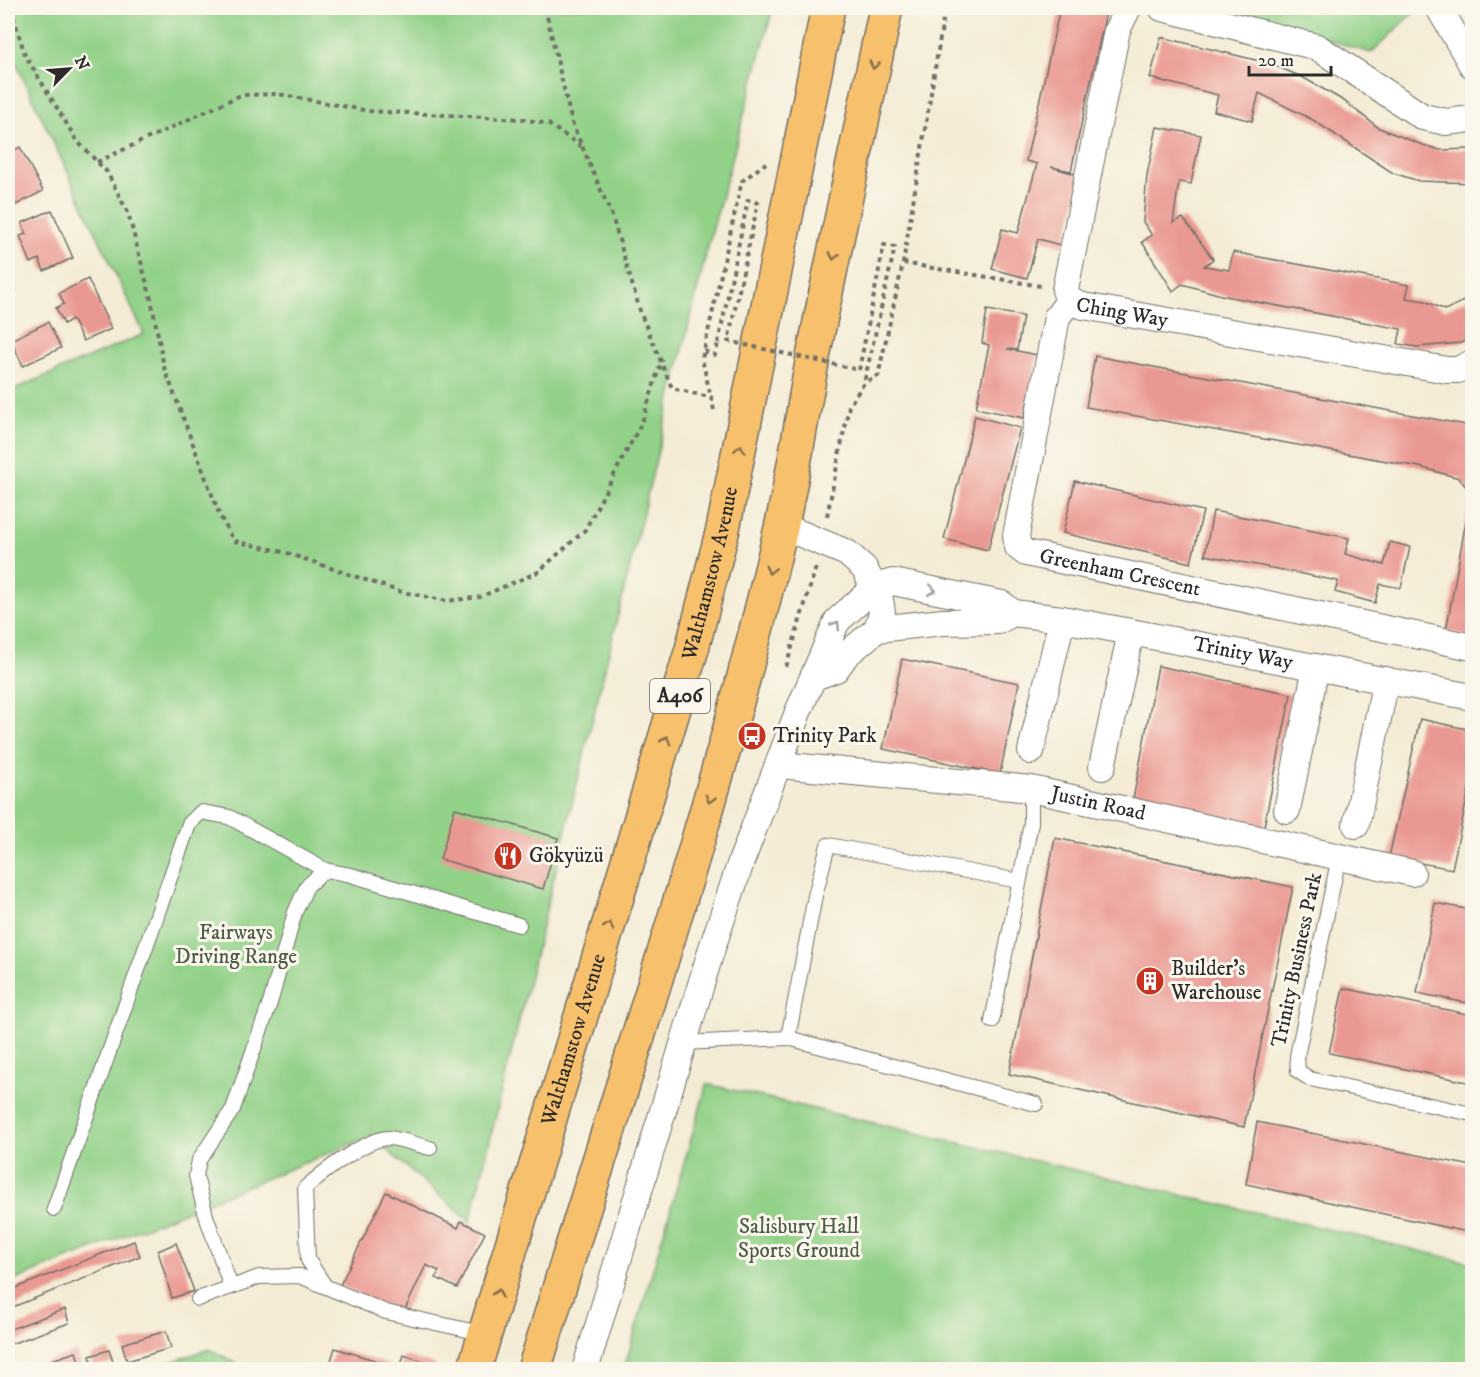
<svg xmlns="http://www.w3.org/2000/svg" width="1480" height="1377" viewBox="0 0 1480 1377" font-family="'IM FELL DW Pica',serif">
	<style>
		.green { fill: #92d188; stroke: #5e7e5a; stroke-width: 1.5 }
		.building { fill: #ea9992 }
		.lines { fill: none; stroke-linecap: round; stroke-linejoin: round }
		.service-casing { stroke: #716f67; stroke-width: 16 }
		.minor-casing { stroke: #716f67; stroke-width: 28 }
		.trunk-casing { stroke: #716f67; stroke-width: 36 }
		.path { stroke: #716f67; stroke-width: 4; stroke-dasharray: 4.5 4.5; stroke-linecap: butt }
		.service { stroke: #fff; stroke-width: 14 }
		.minor { stroke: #fff; stroke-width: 26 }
		.trunk { stroke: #f7c06c; stroke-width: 33 }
		.path-bridge { stroke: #716f67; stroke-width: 4; stroke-dasharray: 4.5 4.5; stroke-linecap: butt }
		.oneway { stroke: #876e48 }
		.oneway2 { stroke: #a0a0a0 }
		.labels { text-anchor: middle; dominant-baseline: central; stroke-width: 6; stroke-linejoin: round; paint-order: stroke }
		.shield { fill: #fbf7ec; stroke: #696865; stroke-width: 1.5 }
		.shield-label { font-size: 20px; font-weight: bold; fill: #2b2b2b }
		.street-label { font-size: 21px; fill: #2b2b2b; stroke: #fbf7ec }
		.poi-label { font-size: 21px; fill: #2b2b2b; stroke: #fbf7ec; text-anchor: start }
		.park-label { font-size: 21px; fill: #4a5d47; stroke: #fbf7ec }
	</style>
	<rect width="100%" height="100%" fill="#fbf7ec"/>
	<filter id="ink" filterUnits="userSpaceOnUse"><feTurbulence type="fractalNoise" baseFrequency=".0167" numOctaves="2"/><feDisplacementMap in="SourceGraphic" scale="12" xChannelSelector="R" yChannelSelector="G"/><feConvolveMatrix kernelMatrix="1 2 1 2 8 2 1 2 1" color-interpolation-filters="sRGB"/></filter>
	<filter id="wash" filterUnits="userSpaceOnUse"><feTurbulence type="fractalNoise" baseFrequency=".008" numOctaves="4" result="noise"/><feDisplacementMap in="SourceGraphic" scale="24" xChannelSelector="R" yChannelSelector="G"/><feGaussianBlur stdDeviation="1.35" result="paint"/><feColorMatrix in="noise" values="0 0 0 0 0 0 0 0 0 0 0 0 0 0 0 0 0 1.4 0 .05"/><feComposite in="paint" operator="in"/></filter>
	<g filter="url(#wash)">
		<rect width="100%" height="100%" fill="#f4ecd6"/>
		<!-- green -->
		<g class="green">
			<path d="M8 8H773L706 254 470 1222 371 1136 8 1283V392L144 334 8 46Z"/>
			<path d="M1225 8H1417L1418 9 1371 53Z"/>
			<path d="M707 1084 1472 1263V1369H624Z"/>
			<path d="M209 1349 249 1369H150Z"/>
		</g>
		<g id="blocks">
			<!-- building -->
			<g class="building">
				<path d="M1060 8H1107L1071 171 1051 167 1082 176 1064 246 1038 239 1027 278 992 269 1002 229 1018 233 1037 164 1026 161Z"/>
				<path d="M1161 37 1268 63 1302 77 1344 101 1379 128 1420 144 1440 150 1472 149V183L1419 181 1393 173 1313 120 1259 93 1252 121 1214 111 1218 95 1150 78Z"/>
				<path d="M1157 127 1201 135 1191 184 1179 182 1173 223 1183 218 1213 259 1204 266 1229 270 1233 252 1409 285 1406 298 1425 301 1445 310 1472 297V337L1461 343 1417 347 1398 344 1401 329 1225 296 1182 284 1173 291 1142 242 1152 235 1143 222 1147 175Z"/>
				<path d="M20 147 43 191 16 205 11 195 8 197V154Z"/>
				<path d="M52 210 73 258 44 271 39 259 31 263 20 236 26 234 22 223Z"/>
				<path d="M8 271 16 290 8 294Z"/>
				<path d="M88 279 111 329 83 341 72 319 64 324 56 308 64 304 59 293Z"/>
				<path d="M987 310 1023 316 1017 350 1007 349 1038 355 1024 418 976 408 989 345 982 343Z"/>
				<path d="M48 322 61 348 23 366 11 340Z"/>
				<path d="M1095 356 1472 426V637L1446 631 1471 493 1459 478 1420 467 1086 407Z"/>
				<path d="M975 416 1020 428 988 550 944 539Z"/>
				<path d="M1075 481 1203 511 1191 563 1063 533Z"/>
				<path d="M1213 511 1349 538 1345 554 1384 565 1390 542 1410 547 1401 588 1380 584 1375 603 1335 592 1338 581 1205 555Z"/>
				<path d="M902 659 1019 683 1000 774 883 749Z"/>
				<path d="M1158 666 1291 694 1263 831 1132 805Z"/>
				<path d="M1420 719 1472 730V775L1452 869 1389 857Z"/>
				<path d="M455 808 558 838 543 889 440 859Z"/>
				<path d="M1055 838 1293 887 1244 1127 1009 1074Z"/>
				<path d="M1435 903 1472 910V1004L1417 993Z"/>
				<path d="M1343 988 1472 1015V1083L1329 1053Z"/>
				<path d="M1257 1122 1472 1166V1233L1246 1184Z"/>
				<path d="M386 1192 458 1228 461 1221 485 1233 457 1288 436 1278 439 1271 426 1265 402 1316 340 1285Z"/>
				<path d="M134 1241 140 1256 8 1309V1291Z"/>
				<path d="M176 1243 194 1291 172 1298 158 1251Z"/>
				<path d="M65 1309 69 1323 8 1345V1330Z"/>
				<path d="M166 1331 171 1348 127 1361 122 1344Z"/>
				<path d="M335 1348 400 1368 404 1355 436 1365 435 1370H328Z"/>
				<path d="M109 1350 113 1362 93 1368 90 1356Z"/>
				<path d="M76 1352 82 1370H24V1369Z"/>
			</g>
		</g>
	</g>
	<g filter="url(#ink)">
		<use href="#blocks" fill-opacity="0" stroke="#716f67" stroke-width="1.5"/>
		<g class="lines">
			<!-- service casing -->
			<g class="service-casing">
				<g id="service">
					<path d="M1339 857 1297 1056 1298 1071 1310 1079 1472 1114"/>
					<path d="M992 1021 1031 823V789"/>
					<path d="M788 1038 1036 1104"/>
					<path d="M683 1043 788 1038 815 896 828 845 1019 881"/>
					<path d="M54 1209 189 824 201 812 229 817 325 870"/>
					<path d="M325 1286 308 1260 305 1188C321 1174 366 1138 389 1138 402 1139 417 1145 430 1148"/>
					<path d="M231 1287 206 1216 196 1176 199 1160 233 1109 271 1000 295 912 307 886 325 870 351 875 519 925"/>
					<path d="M198 1299 259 1277 300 1276 386 1312 485 1334"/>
				</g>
			</g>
			<!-- minor casing -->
			<g class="minor-casing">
				<g id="minor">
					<path id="s1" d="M1128 8 1117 30 1065 290 1069 301 1083 306 1447 370H1458L1472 363"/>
					<path d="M1162 8 1317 47 1423 117 1446 122 1472 119"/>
					<path d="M1439 8 1472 65"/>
					<path id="s2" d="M1069 301 1057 317 1016 536 1018 547 1026 553 1472 647"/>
					<path d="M782 526 847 553 864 568 880 599 882 613 877 629"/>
					<path id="s3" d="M814 677 836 669 846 655 877 629 943 622 998 621 1013 613 1062 619 1472 697"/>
					<path d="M1031 751 1062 619"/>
					<path id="s4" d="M780 765 1031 789 1412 873"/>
					<path d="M1102 767 1131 632"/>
					<path d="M1287 810 1316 667"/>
					<path d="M1356 825 1386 680"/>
					<path d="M585 1370 712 948 741 862 798 712 837 621 875 587 893 582 1002 604 1013 613"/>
				</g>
			</g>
			<!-- trunk casing -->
			<g class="trunk-casing">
				<g id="trunk">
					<path id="s5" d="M474 1370 692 649 723 529 828 8"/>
					<path d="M534 1370C619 1090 715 813 781 528 795 468 803 407 815 347 837 234 863 121 886 8"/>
				</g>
			</g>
			<!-- path -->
			<g class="path">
				<path d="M11 8 25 55 77 141 107 172 128 213 151 299 164 367 220 516 234 541 284 552 398 591 447 601 480 597 538 572 585 530 642 422 662 359"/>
				<path d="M545 8 572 123 612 216 641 314 672 388 713 398"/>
				<path d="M97 162 241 95 278 94 369 111 523 119 548 124 581 146"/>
				<path d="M903 263 1041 286"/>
				<path d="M704 351 715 355 718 343"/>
				<path d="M859 370 884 245 895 247 864 383"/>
				<path d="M714 410 702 359 742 181 766 163"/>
				<path d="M827 516 849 406 864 383 878 376 903 263 945 8"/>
				<path d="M786 667 816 567"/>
			</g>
			<!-- service -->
			<use href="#service" class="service"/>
			<!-- minor -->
			<use href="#minor" class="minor"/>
			<!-- trunk -->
			<use href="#trunk" class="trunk"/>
			<!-- path-bridge -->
			<path class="path-bridge" d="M718 343 748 200 758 203 728 341 859 370"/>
		</g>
		<!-- one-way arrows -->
		<defs><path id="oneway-chevron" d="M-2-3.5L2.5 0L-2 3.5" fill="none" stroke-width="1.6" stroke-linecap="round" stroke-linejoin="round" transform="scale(1.5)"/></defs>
		<g class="oneway">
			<use href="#oneway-chevron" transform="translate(874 65) rotate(102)"/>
			<use href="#oneway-chevron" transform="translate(834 256) rotate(102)"/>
			<use href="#oneway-chevron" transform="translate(740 449) rotate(-78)"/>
			<use href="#oneway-chevron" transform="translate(770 570) rotate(104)"/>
			<use href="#oneway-chevron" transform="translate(666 740) rotate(-73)"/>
			<use href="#oneway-chevron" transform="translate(710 799) rotate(106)"/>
			<use href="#oneway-chevron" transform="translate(609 926) rotate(-73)"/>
			<use href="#oneway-chevron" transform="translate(498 1293) rotate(-73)"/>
		</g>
		<g class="oneway2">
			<use href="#oneway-chevron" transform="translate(932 590) rotate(10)"/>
			<use href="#oneway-chevron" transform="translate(836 625) rotate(-58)"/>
		</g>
	</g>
	<!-- icons -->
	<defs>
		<g id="bus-disc" transform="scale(1.5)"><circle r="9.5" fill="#c8321e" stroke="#fbf7ec"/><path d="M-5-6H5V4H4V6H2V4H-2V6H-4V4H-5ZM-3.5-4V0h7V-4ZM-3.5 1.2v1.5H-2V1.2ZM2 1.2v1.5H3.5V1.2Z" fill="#fff"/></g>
		<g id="restaurant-disc" transform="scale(1.5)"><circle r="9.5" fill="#c8321e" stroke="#fbf7ec"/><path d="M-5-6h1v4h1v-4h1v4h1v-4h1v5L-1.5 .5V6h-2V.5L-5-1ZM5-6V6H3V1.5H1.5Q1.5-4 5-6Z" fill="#fff"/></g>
		<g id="building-disc" transform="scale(1.5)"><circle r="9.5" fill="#c8321e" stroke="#fbf7ec"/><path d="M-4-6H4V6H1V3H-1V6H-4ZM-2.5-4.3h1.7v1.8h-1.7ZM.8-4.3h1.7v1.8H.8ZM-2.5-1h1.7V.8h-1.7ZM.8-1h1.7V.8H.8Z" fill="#fff"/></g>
	</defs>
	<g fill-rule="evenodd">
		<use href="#bus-disc" x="752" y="736"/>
		<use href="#restaurant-disc" x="508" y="856"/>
		<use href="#building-disc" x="1150" y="981"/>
	</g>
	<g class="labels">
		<!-- shield labels -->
		<rect class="shield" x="650" y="679" width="60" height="34" rx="4.5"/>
		<g class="shield-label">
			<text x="680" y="696">A406</text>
		</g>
		<!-- street labels -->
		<g class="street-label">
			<text stroke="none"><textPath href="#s1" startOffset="356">Ching Way</textPath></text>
			<text stroke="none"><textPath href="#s2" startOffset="360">Greenham Crescent</textPath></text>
			<text stroke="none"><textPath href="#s5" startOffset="831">Walthamstow Avenue</textPath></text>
			<text stroke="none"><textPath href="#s3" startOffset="453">Trinity Way</textPath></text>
			<text stroke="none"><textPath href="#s4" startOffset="321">Justin Road</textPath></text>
			<text transform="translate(1297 960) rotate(-78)">Trinity Business Park</text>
			<text stroke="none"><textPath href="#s5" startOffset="345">Walthamstow Avenue</textPath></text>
		</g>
		<!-- poi labels -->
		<g class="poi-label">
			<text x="773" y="736">Trinity Park</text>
			<text x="529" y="856">Gökyüzü</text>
			<text x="1171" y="969">Builder's<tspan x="1171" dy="24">Warehouse</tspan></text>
		</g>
		<!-- park labels -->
		<g class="park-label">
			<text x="236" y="933">Fairways<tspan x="236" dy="24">Driving Range</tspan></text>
			<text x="799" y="1227">Salisbury Hall<tspan x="799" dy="24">Sports Ground</tspan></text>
		</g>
	</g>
	<!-- margin -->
	<rect width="1480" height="1377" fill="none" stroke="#fbf7ec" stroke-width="30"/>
	<!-- north arrow -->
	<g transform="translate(69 69) rotate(65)" stroke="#fbf7ec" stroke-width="4.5" paint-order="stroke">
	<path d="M0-4.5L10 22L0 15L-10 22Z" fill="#2b2b2b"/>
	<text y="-9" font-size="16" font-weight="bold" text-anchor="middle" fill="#2b2b2b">N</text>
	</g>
	<!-- scale -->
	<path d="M1249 66v9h82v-9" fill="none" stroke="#2b2b2b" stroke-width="3"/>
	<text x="1258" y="66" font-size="18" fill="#2b2b2b" stroke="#fbf7ec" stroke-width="4.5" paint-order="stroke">20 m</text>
</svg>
